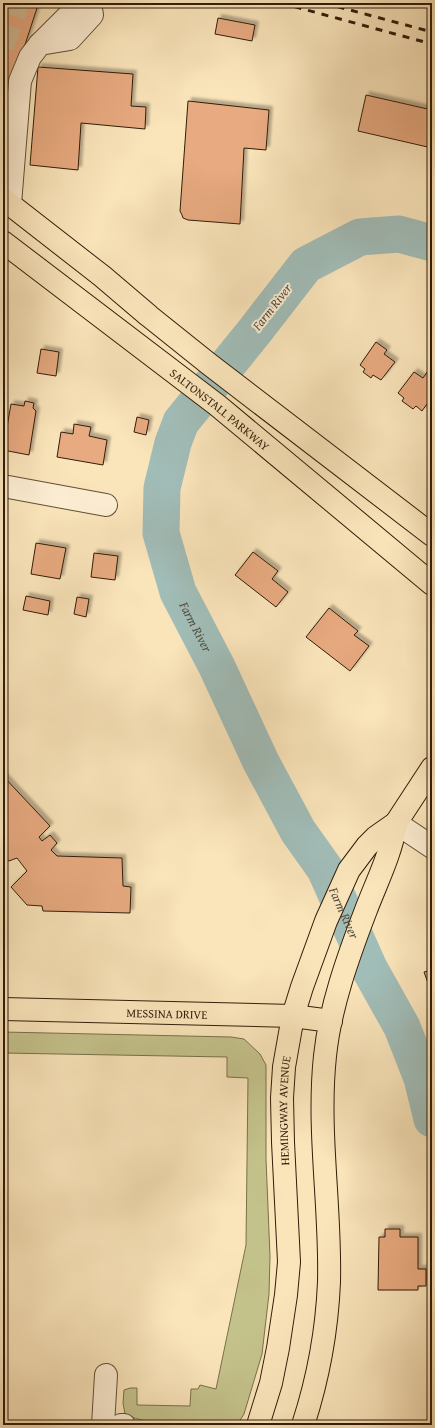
<svg xmlns="http://www.w3.org/2000/svg" width="435" height="1428" viewBox="0 0 435 1428" font-family="'Gentium Book Plus',serif">
	<style>
		.green { fill: #c4c28b; stroke: #7a704a }
		.lines { fill: none; stroke-linecap: round; stroke-linejoin: round }
		.river { stroke: #a1bdb8; stroke-width: 37 }
		.building { fill: #e8aa80; stroke: #301d09; filter: url(#shadow) }
		.minor-tunnel { stroke: #d2bc97; stroke-width: 22; stroke-dasharray: 22 11; stroke-linecap: butt }
		.minor-casing { stroke: #624f35; stroke-width: 24 }
		.major-casing { stroke: #301d09; stroke-width: 24 }
		.minor { stroke: #fcedd2; stroke-width: 22 }
		.major { stroke: #fae4ba; stroke-width: 22 }
		.rail { stroke: #301d09; stroke-width: 3; stroke-dasharray: 7 7; stroke-linecap: butt }
		.labels { text-anchor: middle; dominant-baseline: central; stroke-width: 4; stroke-linejoin: round; paint-order: stroke }
		.street-label { font-size: 12px; fill: #301d09; stroke: #fcedd2 }
		.water-label { font-size: 13px; font-style: italic; fill: #524d3e; stroke: #fcedd2 }
	</style>
	<defs>
		<filter id="shadow"><feDropShadow dx="3.5" dy="-3.5" stdDeviation="1" flood-color="#0004"/></filter>
	</defs>
	<rect width="100%" height="100%" fill="#fae4ba"/>
	<filter id="stains"><feTurbulence type="fractalNoise" baseFrequency=".005" numOctaves="4"/><feColorMatrix values="0 0 0 0 .2 0 0 0 0 .09 0 0 0 0 .02 0 0 0 .5 -.17"/></filter>
	<radialGradient id="worn" r=".72"><stop offset=".6" stop-color="#630" stop-opacity="0"/><stop offset="1" stop-color="#630" stop-opacity=".3"/></radialGradient>
	<!-- green -->
	<path class="green" d="M3 1032 231 1037 244 1039 260 1054 266 1065V1159L270 1256 269 1294 262 1354 244 1414 239 1422 236 1425C206 1425 150 1428 125 1414L123 1403 124 1390 130 1388H137V1405L190 1406 191 1389H198L200 1385 216 1389 246 1245 248 1078 227 1077V1057L3 1053Z"/>
	<g class="lines">
		<!-- river -->
		<path class="river" id="s1" d="M432 243 399 234 360 237 306 265 254 332 181 422 173 443 162 488 161 533 178 592 217 667 261 762 298 831 325 869 369 968 402 1027 422 1078 432 1119"/>
	</g>
	<!-- building -->
	<g class="building">
		<path d="M3 3H24L37 8 4 109 3 108Z"/>
		<path d="M218 18 255 25 252 41 215 34Z"/>
		<path d="M38 67 133 74 131 106 146 107 145 129 81 123 78 170 30 165Z"/>
		<path d="M366 95 432 110V148L358 131Z"/>
		<path d="M188 101 269 110 266 150 244 148 240 224 188 220 183 218 182 215 180 211Z"/>
		<path d="M376 342 387 350 384 354 395 362 381 380 373 375 371 378 363 372 365 369 360 365Z"/>
		<path d="M41 349 59 352 56 376 37 373Z"/>
		<path d="M428 371 432 373V397L422 411 416 406 413 409 402 401 404 398 398 393 414 372 423 378Z"/>
		<path d="M25 401 34 403 33 408 36 411 29 455 3 450 11 404 24 406Z"/>
		<path d="M137 417 149 420 146 435 134 432Z"/>
		<path d="M74 424 91 427 89 436 107 440 103 465 57 457 61 432 73 434Z"/>
		<path d="M36 543 66 548 60 579 31 574Z"/>
		<path d="M253 552 278 571 272 579 288 592 276 607 235 575Z"/>
		<path d="M94 553 118 556 115 580 91 577Z"/>
		<path d="M26 596 50 601 48 615 23 610Z"/>
		<path d="M77 597 89 599 86 617 74 614Z"/>
		<path d="M329 608 358 631 354 635 369 646 350 671 306 637Z"/>
		<path d="M3 776 50 826 39 837 42 841 50 835 57 843 51 850 57 856 122 858 123 886 131 887 130 913 43 911 42 906 27 905 11 887 27 871 17 858 9 861 3 855Z"/>
		<path d="M432 970V981L428 983 424 972Z"/>
		<path d="M385 1229H400V1237H418V1269H426V1286H418V1290H378L379 1237H385Z"/>
	</g>
	<g class="lines">
		<!-- minor-tunnel -->
		<path class="minor-tunnel" d="M3 47 18 3"/>
		<!-- minor casing -->
		<g class="minor-casing">
			<g id="minor">
				<path d="M40 44 81 3"/>
				<path d="M10 204 20 81 30 57 40 44 70 39 92 15 90 3"/>
				<path d="M3 486 106 505"/>
				<path d="M396 823 432 847"/>
				<path d="M103 1425 106 1375"/>
				<path d="M121 1425H124"/>
			</g>
		</g>
		<!-- major casing -->
		<g class="major-casing">
			<g id="major">
				<path d="M3 199 102 276 149 316 209 364 432 535"/>
				<path id="s2" d="M3 242 217 405 432 584"/>
				<path id="s3" d="M3 1009 293 1016 331 1021"/>
				<path id="s4" d="M258 1425 271 1383 278 1348 286 1295 289 1262 283 1142 282 1098 284 1067 293 1016 302 987 326 921 349 870 367 846 376 837 396 823 432 768"/>
				<path d="M303 1425C318 1379 327 1330 329 1282 331 1207 317 1131 325 1056 330 1007 348 957 366 910 377 881 391 854 396 823"/>
			</g>
		</g>
		<!-- minor -->
		<use href="#minor" class="minor"/>
		<!-- major -->
		<use href="#major" class="major"/>
		<!-- rail -->
		<g class="rail">
			<path d="M281 3 432 44"/>
			<path d="M324 3 432 32"/>
		</g>
	</g>
	<g class="labels">
		<!-- street labels -->
		<g class="street-label">
			<text stroke="none"><textPath href="#s2" startOffset="274">SALTONSTALL PARKWAY</textPath></text>
			<text stroke="none"><textPath href="#s3" startOffset="164">MESSINA DRIVE</textPath></text>
			<text stroke="none"><textPath href="#s4" startOffset="318">HEMINGWAY AVENUE</textPath></text>
		</g>
		<!-- water labels -->
		<g class="water-label">
			<text transform="translate(272 307) rotate(-52)">Farm River</text>
			<text stroke="none"><textPath href="#s1" startOffset="549">Farm River</textPath></text>
			<text stroke="none"><textPath href="#s1" startOffset="872">Farm River</textPath></text>
		</g>
	</g>
	<!-- margin -->
	<rect width="435" height="1428" fill="none" stroke="#fae4ba" stroke-width="16"/>
	<rect x="4" y="4" width="427" height="1420" fill="none" stroke="#301d09" stroke-width="2"/>
	<rect x="8" y="8" width="419" height="1412" fill="none" stroke="#301d09"/>
	<rect width="100%" height="100%" filter="url(#stains)"/>
	<rect width="100%" height="100%" fill="url(#worn)"/>
</svg>
